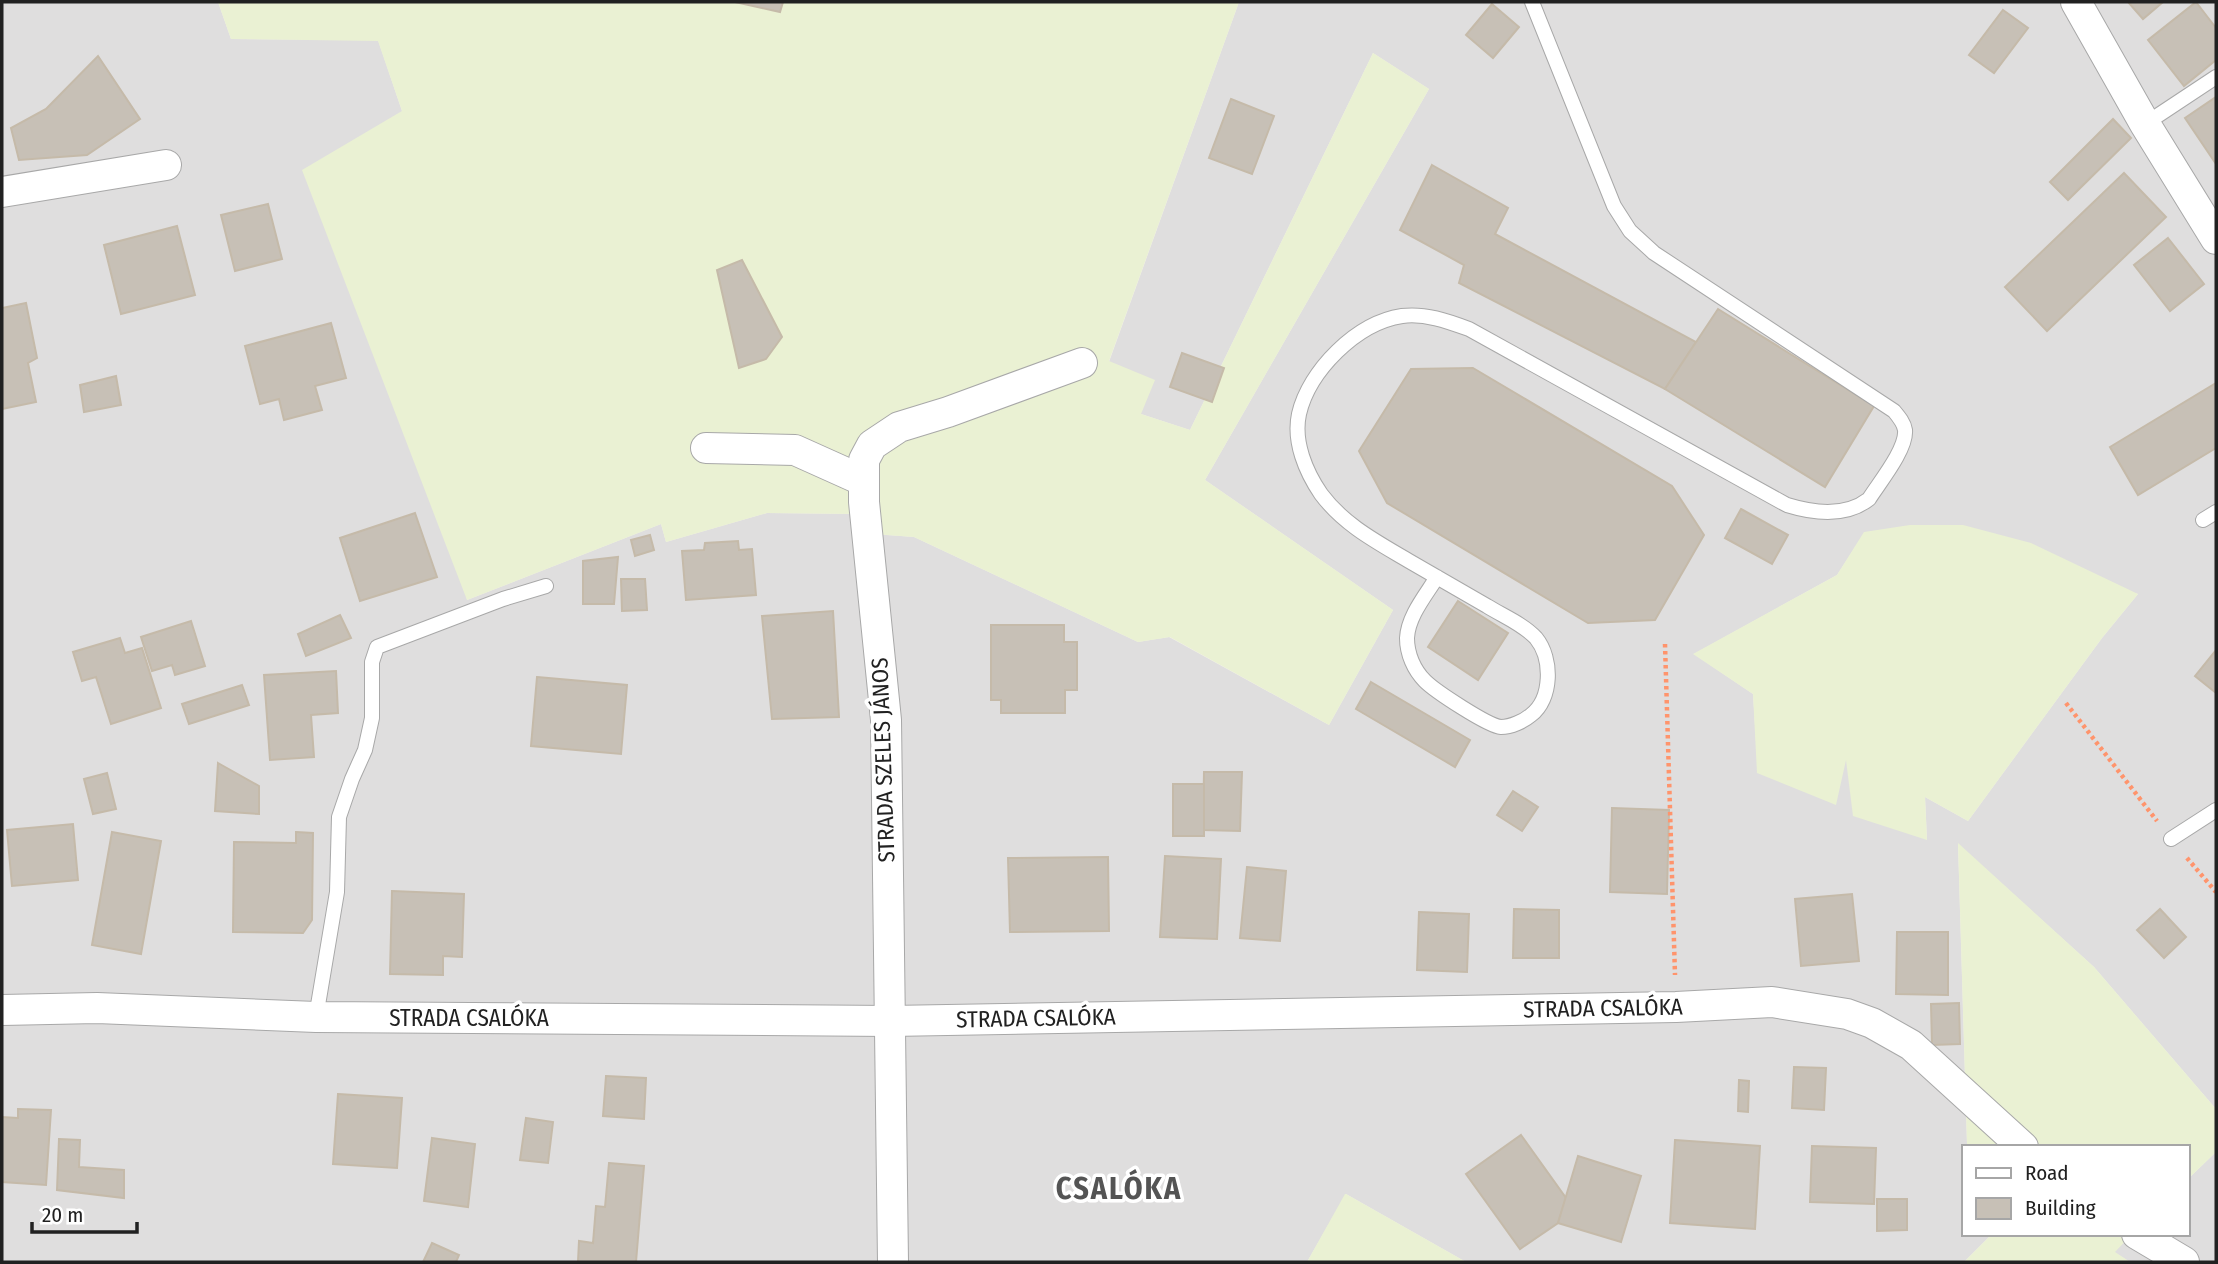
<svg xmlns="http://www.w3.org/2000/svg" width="2218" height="1264" viewBox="0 0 2218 1264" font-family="'Fira Sans Condensed',sans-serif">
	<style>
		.residential { fill: #dfdede; fill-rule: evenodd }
		.farmland { fill: #eaf1d3 }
		.building { fill: #c7c0b6; stroke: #c5baa9; stroke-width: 2 }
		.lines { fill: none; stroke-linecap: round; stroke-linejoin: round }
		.lane-casing { stroke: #a8a8a8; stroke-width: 16 }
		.street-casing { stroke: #a8a8a8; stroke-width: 32 }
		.path { stroke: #ff946c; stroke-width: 4.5; stroke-dasharray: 3.5 3.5; stroke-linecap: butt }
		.lane { stroke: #fff; stroke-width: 14 }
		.street { stroke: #fff; stroke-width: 30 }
		.labels { text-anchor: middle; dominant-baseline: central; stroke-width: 7; stroke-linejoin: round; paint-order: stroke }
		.street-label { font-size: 23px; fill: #212121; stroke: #fff }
		.district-label { font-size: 30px; font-weight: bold; letter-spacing: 2px; fill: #545454; stroke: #fff }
	</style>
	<rect width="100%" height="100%" fill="#f2f0e8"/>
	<!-- residential -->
	<g class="residential">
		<path d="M2 2H218L231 39 378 40 402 111 467 600 661 524 666 542 767 513 855 514 860 533 914 537 1138 642 1169 637 1329 725 1393 610 1205 480 1429 89 1373 53 1190 430 1141 414 1109 362 1239 2H2216V1109L2094 967 1958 844 1967 1144 1970 1147H1964V1234H1992L1964 1262H1466L1346 1194 1307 1262H2ZM1865 532 2138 594 2102 638 1968 821 1925 797 1927 840 1846 757 1758 773 1753 694 1694 654 1837 575Z"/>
		<path d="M2216 1152V1262H2130L2114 1252 2132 1234H2188V1179Z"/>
	</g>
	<!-- farmland -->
	<g class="farmland">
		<path d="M218 2H1239L1109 361 1155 380 1141 414 1190 430 1373 53 1429 89 1205 480 1393 610 1329 725 1170 637 1138 642 914 537 859 533 855 514 767 513 666 542 661 524 467 600 302 170 402 111 378 41 231 39Z"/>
		<path d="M1910 525H1963L2031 543 2138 594 2102 638 1968 821 1925 797 1927 840 1853 816 1846 760 1836 805 1757 773 1753 694 1693 654 1837 575 1864 532Z"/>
		<path d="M1958 843 2094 967 2216 1109V1152L2188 1179V1147H1970L1967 1144Z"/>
		<path d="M1345 1194H1346L1466 1262H1307Z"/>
		<path d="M1992 1234H2132L2115 1252 2130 1262H1964Z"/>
	</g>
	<!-- building -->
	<g class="building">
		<path d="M735 2H783L780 12Z"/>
		<path d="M2128 2H2163L2143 19Z"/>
		<path d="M2196 2 2216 28V60L2184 86 2148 40Z"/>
		<path d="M1492 4 1519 27 1493 58 1466 35Z"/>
		<path d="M2003 10 2028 28 1994 73 1969 55Z"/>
		<path d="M98 56 140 119 87 155 19 160 11 128 46 109Z"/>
		<path d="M2216 97V164L2185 118Z"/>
		<path d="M1231 99 1274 116 1252 174 1209 158Z"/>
		<path d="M2113 119 2131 138 2068 200 2050 182Z"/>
		<path d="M1432 165 1508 208 1495 234 1696 342 1665 389 1459 283 1464 265 1400 230Z"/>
		<path d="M2124 173 2166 217 2047 331 2005 287Z"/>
		<path d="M268 204 282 259 235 271 221 215Z"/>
		<path d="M177 226 195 295 121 314 104 245Z"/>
		<path d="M2168 238 2204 284 2170 311 2134 265Z"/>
		<path d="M742 260 782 337 766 359 739 368 717 270Z"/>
		<path d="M26 303 37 358 28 363 36 402 2 409V308Z"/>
		<path d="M1718 309 1874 406 1825 487 1665 389Z"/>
		<path d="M331 323 346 378 315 386 322 410 284 420 279 399 260 404 245 346Z"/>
		<path d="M1182 353 1224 368 1212 402 1170 387Z"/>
		<path d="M1473 368 1672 486 1704 535 1655 620 1588 623 1387 503 1359 451 1411 369Z"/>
		<path d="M116 376 121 405 84 412 80 385Z"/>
		<path d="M2216 383V448L2138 495 2110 447Z"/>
		<path d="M1741 509 1788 535 1772 564 1725 538Z"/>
		<path d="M415 513 437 577 360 601 340 538Z"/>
		<path d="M650 535 654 550 635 556 631 540Z"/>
		<path d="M738 541 739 550 752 549 756 595 686 600 682 551 704 550 705 543Z"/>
		<path d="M618 557 614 604H583V561Z"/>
		<path d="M621 579H645L647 610 622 611Z"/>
		<path d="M1458 601 1508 633 1478 680 1428 647Z"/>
		<path d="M833 611 839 717 772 719 762 616Z"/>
		<path d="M340 615 351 638 306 656 298 634Z"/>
		<path d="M191 621 205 666 175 675 172 665 152 671 141 637Z"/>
		<path d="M991 625H1064V642H1077V690H1065V713H1001V700H991Z"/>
		<path d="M120 638 125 653 142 648 161 708 111 724 96 677 82 681 73 652Z"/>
		<path d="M2216 650V693L2195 676Z"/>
		<path d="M336 671 338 713 311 715 314 757 270 760 264 675Z"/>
		<path d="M537 677 627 685 621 754 531 746Z"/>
		<path d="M1371 682 1470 740 1455 767 1356 709Z"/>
		<path d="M242 685 249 705 189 724 182 704Z"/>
		<path d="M218 763 259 786V814L215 811Z"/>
		<path d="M1204 772H1242L1240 831 1203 830Z"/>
		<path d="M107 773 116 809 93 814 84 779Z"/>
		<rect x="1173" y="784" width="31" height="52"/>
		<path d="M1513 791 1538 807 1522 831 1497 815Z"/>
		<path d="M1612 808 1669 810 1667 894 1610 892Z"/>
		<path d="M73 824 78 880 12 886 7 830Z"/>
		<path d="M112 832 161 841 141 954 92 945Z"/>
		<path d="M296 832 313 833 312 920 303 933 233 932 234 842 296 843Z"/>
		<path d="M1165 856 1221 859 1217 939 1160 937Z"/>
		<path d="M1108 857 1109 931 1010 932 1008 858Z"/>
		<path d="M1247 867 1286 871 1280 941 1240 938Z"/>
		<path d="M392 891 464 894 462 957 443 956V975L390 974Z"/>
		<path d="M1852 894 1859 961 1801 966 1795 899Z"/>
		<path d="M1514 909 1559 910V958H1513Z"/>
		<path d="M2160 909 2186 937 2164 958 2137 930Z"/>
		<path d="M1419 912 1469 914 1467 972 1417 970Z"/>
		<path d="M1897 932H1948V995L1896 994Z"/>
		<path d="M1959 1003 1960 1044 1932 1045 1931 1004Z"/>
		<path d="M1794 1067 1826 1068 1824 1110 1792 1108Z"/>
		<path d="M606 1076 646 1078 644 1119 603 1116Z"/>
		<path d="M1739 1080 1749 1081 1748 1112 1738 1111Z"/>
		<path d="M338 1094 402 1098 397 1168 333 1164Z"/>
		<path d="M18 1109 51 1110 46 1185 2 1182V1117L18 1118Z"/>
		<path d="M526 1118 553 1122 548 1163 520 1160Z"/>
		<path d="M1521 1135 1566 1198 1558 1223 1520 1249 1466 1174Z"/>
		<path d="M432 1138 475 1144 468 1207 424 1201Z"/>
		<path d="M59 1139 80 1140 79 1167 124 1170V1198L57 1190Z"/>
		<path d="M1675 1140 1760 1146 1755 1229 1670 1223Z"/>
		<path d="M1812 1146 1876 1148 1874 1204 1810 1202Z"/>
		<path d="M1578 1156 1641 1176 1621 1242 1558 1223Z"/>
		<path d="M609 1163 644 1166 636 1262H578L579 1241 593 1243 596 1206 605 1207Z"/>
		<path d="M1877 1199H1907V1230L1877 1231Z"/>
		<path d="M432 1243 459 1255 456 1262H423Z"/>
	</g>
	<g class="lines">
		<!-- lane casing -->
		<g class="lane-casing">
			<g id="lane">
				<path d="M2145 124 2216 77"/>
				<path d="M2203 520 2216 512"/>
				<path d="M1437 577C1426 595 1408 616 1407 638 1407 654 1414 670 1425 681 1435 691 1488 726 1501 727 1511 727 1524 721 1531 715 1552 699 1553 659 1536 638 1523 624 1503 616 1487 606 1461 591 1435 576 1409 561 1377 542 1344 525 1321 494 1306 472 1293 442 1299 414 1309 371 1356 323 1402 316 1425 313 1447 321 1469 329L1787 505C1813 513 1846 517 1869 499 1879 483 1907 449 1905 430 1904 423 1899 417 1894 411L1654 253 1630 231 1614 206 1532 2"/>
				<path d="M2171 839 2216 810"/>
				<path d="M316 1017 337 892 339 817 352 779 365 750 372 718V662L377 647 503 599 546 586"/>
			</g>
		</g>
		<!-- street casing -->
		<g class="street-casing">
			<g id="street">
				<path d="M2076 2 2145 124 2216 239"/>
				<path d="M2 192 166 165"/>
				<path d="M706 448 795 450 864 481"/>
				<path d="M2 1010 97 1008 316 1017 891 1021 1676 1007 1772 1002 1847 1014 1872 1023 1911 1045 2023 1147"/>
				<path d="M2137 1234 2184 1262"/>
				<path d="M893 1262 886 720 864 502V460L872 445 899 427 948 412 1082 363"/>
			</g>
		</g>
		<!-- path -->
		<g class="path">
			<path d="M1665 644 1675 975"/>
			<path d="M2066 703 2157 821"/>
			<path d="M2187 858 2216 892"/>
		</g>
		<!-- lane -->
		<use href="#lane" class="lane"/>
		<!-- street -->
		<use href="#street" class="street"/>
	</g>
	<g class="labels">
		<!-- street labels -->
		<g class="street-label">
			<text transform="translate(883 760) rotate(-92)">STRADA SZELES JÁNOS</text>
			<text transform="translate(1603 1008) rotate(-1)">STRADA CSALÓKA</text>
			<text x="469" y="1018">STRADA CSALÓKA</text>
			<text transform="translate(1036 1018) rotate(-1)">STRADA CSALÓKA</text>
		</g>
		<!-- district labels -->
		<g class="district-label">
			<text x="1119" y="1189">CSALÓKA</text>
		</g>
	</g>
	<!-- border -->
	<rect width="2218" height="1264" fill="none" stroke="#212121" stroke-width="7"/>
	<!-- legend -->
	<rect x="1962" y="1145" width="228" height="91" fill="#ffffff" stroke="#a6a6a6" stroke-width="2"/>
	<rect x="1976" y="1168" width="35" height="10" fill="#ffffff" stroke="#a6a6a6" stroke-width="2"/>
	<text x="2025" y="1180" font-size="21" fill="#212121">Road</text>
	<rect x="1976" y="1198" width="35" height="21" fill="#c7c0b6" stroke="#a6a6a6" stroke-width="2"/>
	<text x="2025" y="1215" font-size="21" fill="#212121">Building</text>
	<!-- scale -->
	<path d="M32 1222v10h105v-10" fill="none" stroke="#212121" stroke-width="3.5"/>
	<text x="42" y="1222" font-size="21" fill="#212121" stroke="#ffffff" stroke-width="5" paint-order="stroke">20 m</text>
</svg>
